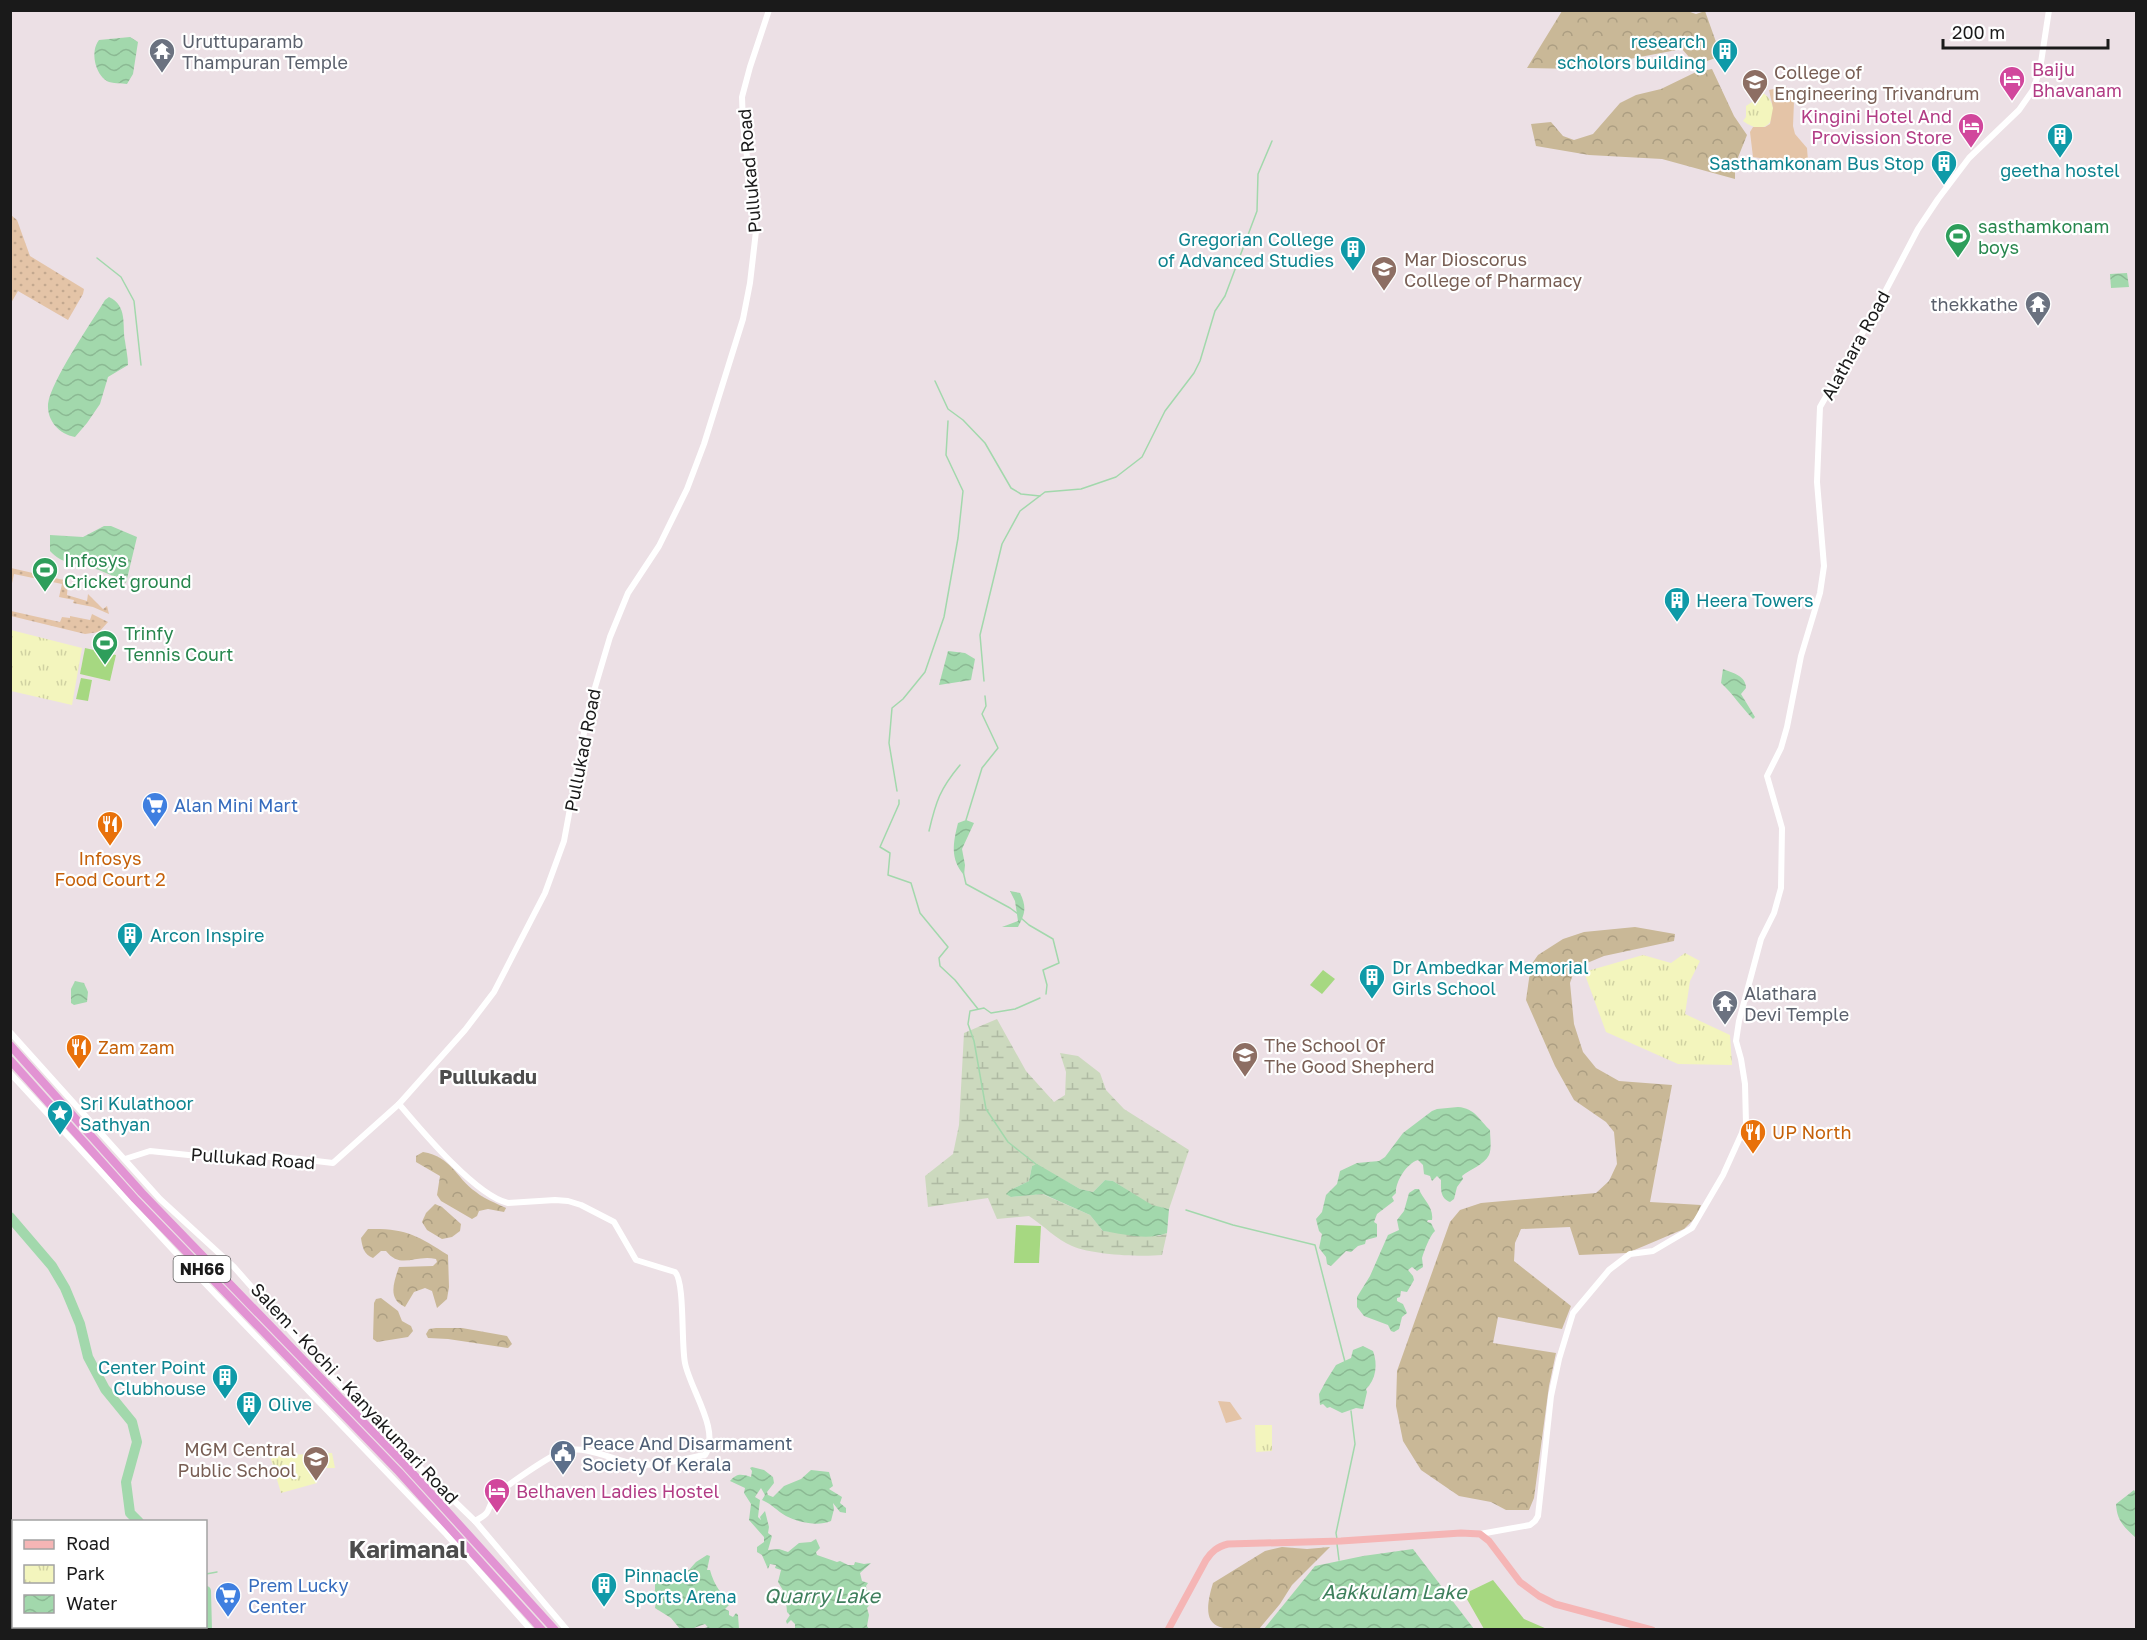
<svg xmlns="http://www.w3.org/2000/svg" width="2147" height="1640" viewBox="0 0 2147 1640" font-family="'Golos Text',sans-serif">
	<style>
		.grass { fill: url(#grass-dots) }
		.forest { fill: url(#forest-crowns) }
		.wetland { fill: url(#wetland-marsh) }
		.park { fill: url(#park-tufts) }
		.garden { fill: #e4c4a7 }
		.pitch { fill: #a6d881 }
		.water { fill: url(#water-waves) }
		.lines { fill: none; stroke-linecap: round; stroke-linejoin: round }
		.stream { stroke: #a2d8ac; stroke-width: 1.5 }
		.river { stroke: #a2d8ac; stroke-width: 10 }
		.tertiary { stroke: #fff; stroke-width: 6 }
		.secondary { stroke: #f5b5b5; stroke-width: 7 }
		.trunk { stroke: #e293d3; stroke-width: 8 }
		.labels { text-anchor: middle; dominant-baseline: central; stroke-width: 4.5; stroke-linejoin: round; paint-order: stroke }
		.shield { fill: #fff; stroke: #5f5f5f; stroke-width: 1.5 }
		.shield-label { font-size: 16px; font-weight: bold; fill: #1a1a1a }
		.worship-label { font-size: 18px; fill: #5b616d; stroke: #fff; text-anchor: start }
		.culture-label { font-size: 18px; fill: #0d838f; stroke: #fff; text-anchor: start }
		.hotel-label { font-size: 18px; fill: #b23c85; stroke: #fff; text-anchor: start }
		.education-label { font-size: 18px; fill: #785e54; stroke: #fff; text-anchor: start }
		.street-label { font-size: 18px; fill: #1a1a1a; stroke: #fff }
		.leisure-label { font-size: 18px; fill: #27864d; stroke: #fff; text-anchor: start }
		.shop-label { font-size: 18px; fill: #366cbe; stroke: #fff; text-anchor: start }
		.food-label { font-size: 18px; fill: #c56008; stroke: #fff; text-anchor: start }
		.service-label { font-size: 18px; fill: #4e5e75; stroke: #fff; text-anchor: start }
		.neighbourhood-label { font-size: 20px; font-weight: bold; fill: #4d4d4d; stroke: #fff }
		.water-label { font-size: 20px; font-style: italic; fill: #3e7f5c; stroke: #fff }
		.district-label { font-size: 24px; font-weight: bold; fill: #4d4d4d; stroke: #fff }
	</style>
	<defs>
		<pattern id="grass-dots" width="8" height="8" patternUnits="userSpaceOnUse" patternTransform="scale(1.5)"><rect width="8" height="8" fill="#e4c4a7"/><path d="M2 2h.1M6 6h.1" fill="none" stroke="#c3a88f" stroke-width="1.8" stroke-linecap="round"/></pattern>
		<pattern id="forest-crowns" width="20" height="18" patternUnits="userSpaceOnUse" patternTransform="scale(1.5)"><rect width="20" height="18" fill="#c9b897"/><path d="M2 6a3 3 0 1 1 6 0M12 15a3 3 0 1 1 6 0" fill="none" stroke="#ac9e82"/></pattern>
		<pattern id="wetland-marsh" width="20" height="14" patternUnits="userSpaceOnUse" patternTransform="scale(1.5)"><rect width="20" height="14" fill="#ccd9be"/><path d="M1 5h8M5 5V1M11 12h8M15 12V8" fill="none" stroke="#afbaa3"/></pattern>
		<pattern id="park-tufts" width="24" height="20" patternUnits="userSpaceOnUse" patternTransform="scale(1.5)"><rect width="24" height="20" fill="#f3f5bd"/><path d="M3 7l-1-3M5 7V3M7 7l1-3M15 17l-1-3M17 17v-4M19 17l1-3" fill="none" stroke="#d0d1a2"/></pattern>
		<pattern id="water-waves" width="16" height="10" patternUnits="userSpaceOnUse" patternTransform="scale(1.5)"><rect width="16" height="10" fill="#a2d8ac"/><path d="M0 5q4-4 8 0t8 0" fill="none" stroke="#8bb993"/></pattern>
	</defs>
	<rect width="100%" height="100%" fill="#ece0e5"/>
	<!-- grass -->
	<g class="grass">
		<path d="M11 215 17 220 30 256 84 289 83 294 68 320 18 291 11 303Z"/>
		<path d="M11 568 68 581 67 595 87 601 88 594 103 609 107 606 109 614 93 607 73 603 74 600 59 597 62 584 14 574 11 588Z"/>
		<path d="M11 611 60 622 62 617 70 618V616L90 620 92 614 108 622 99 632 85 634 11 616Z"/>
	</g>
	<!-- forest -->
	<g class="forest">
		<path d="M1687 11 1696 14 1705 11 1721 56 1696 65 1682 49 1577 69 1527 68 1562 11Z"/>
		<path d="M1712 69 1734 116 1747 135 1735 165V179L1662 159 1589 155 1536 146 1531 124 1551 122 1563 136 1574 140 1593 134 1620 103 1636 95 1661 89 1696 72Z"/>
		<path d="M1635 927 1675 934 1674 941 1604 956 1575 968 1570 983 1574 1024 1583 1052 1596 1068 1619 1081 1672 1085 1650 1202 1701 1205 1696 1217 1684 1229 1644 1246 1627 1253 1579 1255 1570 1227 1521 1229 1515 1243 1514 1261 1571 1306 1562 1329 1498 1317 1493 1343 1556 1353 1549 1386 1534 1498 1529 1510H1506L1491 1502 1459 1496 1421 1470 1403 1441 1396 1406 1397 1371 1450 1222 1460 1210 1481 1203 1596 1193 1609 1181 1617 1164 1614 1132 1606 1122 1574 1100 1555 1066 1526 1000 1531 965 1538 955 1563 939 1584 932Z"/>
		<path d="M423 1152C452 1157 455 1177 476 1192 484 1199 496 1203 506 1208L504 1212 488 1209 479 1211 477 1216 472 1219 441 1201 437 1195 440 1176 416 1162V1156Z"/>
		<path d="M435 1204 442 1207 461 1224 460 1231 452 1237 442 1239 427 1230 422 1222 426 1213Z"/>
		<path d="M368 1229C405 1228 417 1235 448 1255L449 1287 447 1299 437 1308 432 1291 425 1288 414 1292 405 1307C387 1299 394 1282 399 1267L433 1266 437 1262 436 1259C415 1254 401 1270 386 1251H381L373 1258C364 1255 362 1246 361 1238Z"/>
		<path d="M381 1298 398 1311 402 1321 411 1326 413 1331 408 1337 377 1342 373 1339 374 1303 376 1299Z"/>
		<path d="M436 1328H462L507 1336 512 1344 508 1348 448 1339 428 1338 426 1334 429 1329Z"/>
		<path d="M1282 1547 1307 1549 1330 1547 1292 1585 1280 1604 1259 1629C1219 1630 1198 1632 1213 1583L1265 1551Z"/>
	</g>
	<!-- wetland -->
	<path class="wetland" d="M997 1019 1026 1071 1054 1102 1065 1095 1066 1072 1060 1053 1078 1056 1100 1073 1106 1090 1124 1109 1189 1150 1169 1209 1152 1206 1113 1181 1105 1180 1093 1192 1080 1189 1037 1165 1032 1166 1029 1181 1010 1190 1011 1197 1042 1194 1090 1215 1103 1231 1159 1236 1167 1233 1162 1255C1139 1257 1093 1255 1072 1246 1057 1240 1043 1225 1029 1216L997 1219 988 1198 928 1207 925 1176 953 1154 959 1125 964 1033Z"/>
	<!-- park -->
	<g class="park">
		<path d="M1761 92C1784 103 1773 143 1743 121L1746 117V106L1761 96Z"/>
		<path d="M11 630 82 648 72 705 11 691Z"/>
		<path d="M1685 953 1700 961 1690 981 1685 1014 1730 1035 1732 1065 1678 1064 1606 1032 1584 972 1643 955 1671 963Z"/>
		<path d="M1255 1425H1272V1451L1256 1452Z"/>
		<path d="M332 1453 335 1468H315L317 1483 281 1493 270 1456Z"/>
	</g>
	<!-- garden -->
	<g class="garden">
		<path d="M1786 86 1788 93 1794 101 1793 126 1795 134 1807 148 1808 161 1793 163 1753 157 1750 132 1753 127H1765L1770 124 1773 108 1769 90Z"/>
		<path d="M1218 1401 1230 1402 1242 1419 1226 1423Z"/>
	</g>
	<!-- pitch -->
	<g class="pitch">
		<path d="M85 648 116 655 110 681 80 674Z"/>
		<path d="M81 678 92 680 88 701 76 699Z"/>
		<path d="M1323 970 1335 979 1322 994 1310 985Z"/>
		<path d="M1016 1225 1041 1226 1039 1263H1014Z"/>
		<path d="M1493 1580 1524 1619 1547 1629H1484L1464 1594Z"/>
	</g>
	<!-- water -->
	<g class="water">
		<path d="M130 37 138 42 133 74 127 84C122 83 112 84 107 81 95 74 90 51 99 40Z"/>
		<path d="M2127 273 2129 287 2111 288 2110 274Z"/>
		<path d="M109 297C128 306 122 325 125 341 126 349 128 357 128 365L108 377 100 404 87 423 75 437C59 434 47 421 48 404 51 381 91 323 105 300Z"/>
		<path d="M104 526H111L137 537 126 583C114 576 103 571 90 567 74 563 62 564 50 551V535L83 537Z"/>
		<path d="M948 651 965 653 975 659 971 680 939 685Z"/>
		<path d="M1723 669C1733 673 1746 676 1746 688L1741 694 1755 717 1753 719C1741 707 1733 694 1721 683Z"/>
		<path d="M966 820 974 823 962 849 965 865 964 875C950 859 953 843 958 823Z"/>
		<path d="M1010 891 1020 893C1027 907 1025 914 1018 927H1002L1018 921 1015 901Z"/>
		<path d="M75 981 84 983 88 992 87 1002 74 1005 71 1003V989Z"/>
		<path d="M1458 1107C1475 1108 1480 1121 1490 1130 1490 1137 1492 1149 1489 1155 1484 1165 1470 1169 1462 1176L1463 1179 1457 1187 1454 1199 1450 1202C1440 1198 1441 1189 1441 1180L1437 1176 1432 1181 1430 1176 1424 1174 1423 1165 1418 1160C1407 1163 1395 1182 1396 1193L1392 1197 1394 1201 1377 1214 1374 1222 1377 1224V1237L1366 1240 1365 1244 1358 1246 1351 1252 1346 1251 1331 1266 1327 1264 1326 1257 1319 1248 1322 1234 1319 1231 1316 1219 1322 1212 1326 1195 1337 1184 1340 1171 1357 1163 1379 1161 1385 1157 1403 1133 1432 1111 1437 1109Z"/>
		<path d="M1037 1164 1080 1189 1093 1192 1105 1180 1113 1181 1152 1205 1169 1209 1167 1233C1147 1241 1124 1234 1103 1231L1090 1215 1043 1194 1011 1197 1006 1194 1010 1190 1029 1181 1032 1166Z"/>
		<path d="M1415 1189H1419C1423 1200 1434 1207 1432 1220H1428L1427 1222 1431 1223 1435 1231C1430 1235 1424 1251 1422 1258L1423 1267 1417 1271 1412 1267 1408 1270 1413 1276 1414 1280 1407 1292 1401 1291 1400 1297 1397 1298V1301L1403 1304 1407 1313 1402 1317 1399 1329 1394 1332 1391 1331 1388 1325 1364 1316 1357 1307V1297L1370 1276 1388 1235 1399 1230 1397 1220 1404 1211 1409 1193Z"/>
		<path d="M1363 1346 1373 1351C1378 1364 1376 1380 1366 1389L1367 1392 1363 1409 1356 1408 1342 1413 1330 1407 1327 1408 1323 1404 1320 1405 1319 1394 1326 1381 1336 1365 1351 1358 1353 1350Z"/>
		<path d="M752 1467 764 1470 773 1477 774 1483 767 1492 768 1495 773 1497 784 1486 801 1479 811 1470 829 1472 833 1486 829 1489 842 1497 840 1503 846 1508V1513L840 1512 833 1503 834 1509 831 1521C817 1527 798 1522 786 1516 777 1511 772 1504 762 1500L765 1495 761 1488 755 1497 760 1500 758 1517 761 1520 760 1517 765 1511 769 1527 768 1533 772 1536 768 1550 779 1549 788 1552 799 1543 811 1542 816 1539 820 1548 816 1552 817 1555 837 1562 840 1561 848 1565H854L855 1562 864 1564 871 1563 860 1573 862 1581 868 1583 866 1586 869 1597 867 1598 871 1603 867 1608 869 1615 867 1626 869 1629H795V1624L791 1620 787 1624 786 1621 790 1615 787 1612 786 1601 782 1604 784 1592 778 1582 781 1570 775 1568 776 1565 770 1564 768 1569 762 1555 757 1552V1547L764 1542V1537L749 1520 751 1504 744 1493 745 1488 730 1481C737 1473 741 1474 751 1477L752 1471 750 1468Z"/>
		<path d="M2134 1490 2136 1493V1538C2124 1527 2117 1521 2116 1504Z"/>
		<path d="M1413 1549 1474 1629H1264L1315 1566 1363 1556Z"/>
		<path d="M707 1555 710 1556 707 1570H710C714 1586 722 1593 729 1605L725 1609 729 1611V1615L733 1617 736 1613 738 1615 739 1629H701L708 1627 705 1624 691 1629H680L671 1618 655 1608 656 1601 652 1597 655 1590V1580L652 1578C658 1572 663 1577 670 1574 679 1570 679 1571 689 1570L696 1562Z"/>
	</g>
	<g class="lines">
		<!-- stream -->
		<g class="stream">
			<path d="M97 258 121 277 134 301 141 365"/>
			<path d="M935 381 948 409 963 420 985 443 1011 488 1021 494 1040 496"/>
			<path d="M984 681 980 635 1002 544 1020 511 1045 492 1081 489 1116 477 1142 457 1165 411 1194 373 1200 361 1215 311 1225 296 1257 211 1258 174 1272 141"/>
			<path d="M897 791 889 743 892 708 903 699 925 672 944 617 958 538 963 491 946 455 948 421"/>
			<path d="M899 800V804L880 847 890 853 888 875 911 883 920 913 948 947 939 958 940 966 955 980 978 1009"/>
			<path d="M966 820 982 768 998 748 982 714 986 706 985 696"/>
			<path d="M929 831C936 801 940 789 960 765"/>
			<path d="M963 871 966 884 1010 908 1018 914"/>
			<path d="M1021 918 1029 925 1053 939 1059 963 1043 970 1047 985 1046 994"/>
			<path d="M1037 1165 1008 1142 986 1109 974 1041 968 1024 970 1011 984 1008 991 1013 1015 1009 1040 998"/>
			<path d="M1186 1210 1233 1225 1315 1245 1345 1362"/>
			<path d="M1337 1539 1336 1533 1355 1444 1351 1411"/>
			<path d="M1337 1544 1339 1560"/>
			<path d="M206 1574 217 1572"/>
		</g>
		<!-- river -->
		<g class="river">
			<path d="M10 1217 52 1266 65 1288 80 1324 88 1357 105 1389 132 1422 137 1442 126 1482 130 1513 139 1522"/>
			<path d="M206 1591 207 1630"/>
		</g>
		<!-- tertiary -->
		<g class="tertiary">
			<path d="M10 1032 160 1199 234 1267 314 1358 416 1464 475 1521 567 1630"/>
			<path d="M10 1073 174 1251 446 1534 531 1630"/>
			<path d="M399 1104C421 1130 476 1196 508 1203L555 1200 568 1201 581 1205 614 1222 636 1260 675 1272C685 1282 681 1344 685 1363 690 1389 721 1431 705 1455 683 1459 658 1467 636 1464 611 1460 589 1445 564 1451 552 1454 502 1488 495 1497 485 1510 494 1511 475 1521"/>
			<path d="M125 1159 150 1151 198 1156 282 1157 333 1163 399 1104 465 1030 494 992 545 893 564 841 588 711 610 637 628 593 659 546 687 489 704 444 743 319 750 283 756 231 743 124 742 97 750 67 769 10"/>
			<path d="M1480 1534 1530 1525 1535 1521 1538 1516 1551 1396 1559 1359 1573 1313 1609 1270 1630 1254 1653 1251 1692 1228 1723 1175 1746 1124 1745 1084 1741 1059 1736 1041 1739 1021 1761 939 1774 913 1781 888 1782 828 1767 776 1781 748 1787 727 1801 656 1820 593 1824 566 1817 482 1820 407 1875 311 1918 229 1938 199 1969 158 2019 110 2033 90 2040 69 2049 10"/>
		</g>
		<!-- secondary -->
		<path class="secondary" d="M1168 1630 1206 1560C1212 1551 1217 1547 1228 1544L1341 1541 1461 1533 1480 1534 1489 1541 1520 1582 1539 1596 1555 1604 1652 1630"/>
		<!-- trunk -->
		<g class="trunk">
			<path d="M10 1045 142 1193 405 1465 555 1630"/>
			<path d="M10 1060 135 1199 399 1472 542 1630"/>
		</g>
	</g>
	<!-- icons -->
	<defs>
		<g id="temple-pin" transform="scale(1.35)"><path d="M0 17L-7.5 6A9.5 9.5 0 1 1 7.5 6Z" fill="#6b7280" stroke="#fff"/><path d="M0-6L5-2H3V0L6.5 2.5H4V6H1.5V3h-3V6H-4V2.5H-6.5L-3 0V-2H-5Z" fill="#fff"/></g>
		<g id="building-pin" transform="scale(1.35)"><path d="M0 17L-7.5 6A9.5 9.5 0 1 1 7.5 6Z" fill="#0f9aa8" stroke="#fff"/><path d="M-4-6H4V6H1V3H-1V6H-4ZM-2.5-4.3h1.7v1.8h-1.7ZM.8-4.3h1.7v1.8H.8ZM-2.5-1h1.7V.8h-1.7ZM.8-1h1.7V.8H.8Z" fill="#fff"/></g>
		<g id="hotel-pin" transform="scale(1.35)"><path d="M0 17L-7.5 6A9.5 9.5 0 1 1 7.5 6Z" fill="#d1479c" stroke="#fff"/><path d="M-6-4.5h1.5V1H6V5H4.5V3h-9V5H-6ZM-4 0a1.8 1.8 0 1 1 3.6 0ZM.5 0V-2.5h3Q6-2.5 6 0Z" fill="#fff"/></g>
		<g id="university-pin" transform="scale(1.35)"><path d="M0 17L-7.5 6A9.5 9.5 0 1 1 7.5 6Z" fill="#8d6e63" stroke="#fff"/><path d="M0-5L7-2L0 1L-7-2ZM-4 1L0 2.5L4 1V4Q0 6-4 4Z" fill="#fff"/></g>
		<g id="stadium-pin" transform="scale(1.35)"><path d="M0 17L-7.5 6A9.5 9.5 0 1 1 7.5 6Z" fill="#2e9e5b" stroke="#fff"/><path d="M0-5a6.5 5 0 1 0 0 10a6.5 5 0 1 0 0-10ZM-3.5-1.8h7v3.6h-7Z" fill="#fff"/></g>
		<g id="supermarket-pin" transform="scale(1.35)"><path d="M0 17L-7.5 6A9.5 9.5 0 1 1 7.5 6Z" fill="#3f7fe0" stroke="#fff"/><path d="M-6-5.5h2.5l.6 2H6L4.5 2H-2.5L-4.4-4H-6ZM-1.5 3.2a1.3 1.3 0 1 0 .1 0ZM3 3.2a1.3 1.3 0 1 0 .1 0Z" fill="#fff"/></g>
		<g id="restaurant-pin" transform="scale(1.35)"><path d="M0 17L-7.5 6A9.5 9.5 0 1 1 7.5 6Z" fill="#e8710a" stroke="#fff"/><path d="M-5-6h1v4h1v-4h1v4h1v-4h1v5L-1.5 .5V6h-2V.5L-5-1ZM5-6V6H3V1.5H1.5Q1.5-4 5-6Z" fill="#fff"/></g>
		<g id="school-pin" transform="scale(1.35)"><path d="M0 17L-7.5 6A9.5 9.5 0 1 1 7.5 6Z" fill="#8d6e63" stroke="#fff"/><path d="M0-5L7-2L0 1L-7-2ZM-4 1L0 2.5L4 1V4Q0 6-4 4Z" fill="#fff"/></g>
		<g id="sight-pin" transform="scale(1.35)"><path d="M0 17L-7.5 6A9.5 9.5 0 1 1 7.5 6Z" fill="#0f9aa8" stroke="#fff"/><path d="M0-6L1.8-2.2L6-1.7L2.9 1.2L3.7 5.4L0 3.3L-3.7 5.4L-2.9 1.2L-6-1.7L-1.8-2.2Z" fill="#fff"/></g>
		<g id="civic-pin" transform="scale(1.35)"><path d="M0 17L-7.5 6A9.5 9.5 0 1 1 7.5 6Z" fill="#5c6f8a" stroke="#fff"/><path d="M-.6-6.5H3V-4.5H.6V-3L4-1V1h2V6H-6V1h2V-1L-.6-3ZM-1.2 2.5V6h2.4V2.5Z" fill="#fff"/></g>
	</defs>
	<g fill-rule="evenodd">
		<use href="#temple-pin" x="162" y="51"/>
		<use href="#building-pin" x="1725" y="51"/>
		<use href="#hotel-pin" x="2012" y="79"/>
		<use href="#university-pin" x="1755" y="82"/>
		<use href="#hotel-pin" x="1971" y="126"/>
		<use href="#building-pin" x="2060" y="136"/>
		<use href="#building-pin" x="1944" y="163"/>
		<use href="#stadium-pin" x="1958" y="236"/>
		<use href="#building-pin" x="1353" y="249"/>
		<use href="#university-pin" x="1384" y="269"/>
		<use href="#temple-pin" x="2038" y="304"/>
		<use href="#stadium-pin" x="45" y="570"/>
		<use href="#building-pin" x="1677" y="600"/>
		<use href="#stadium-pin" x="105" y="643"/>
		<use href="#supermarket-pin" x="155" y="805"/>
		<use href="#restaurant-pin" x="110" y="824"/>
		<use href="#building-pin" x="130" y="935"/>
		<use href="#building-pin" x="1372" y="977"/>
		<use href="#temple-pin" x="1725" y="1003"/>
		<use href="#restaurant-pin" x="79" y="1047"/>
		<use href="#school-pin" x="1245" y="1055"/>
		<use href="#sight-pin" x="60" y="1113"/>
		<use href="#restaurant-pin" x="1753" y="1132"/>
		<use href="#building-pin" x="225" y="1377"/>
		<use href="#building-pin" x="249" y="1404"/>
		<use href="#civic-pin" x="563" y="1453"/>
		<use href="#school-pin" x="316" y="1459"/>
		<use href="#hotel-pin" x="497" y="1491"/>
		<use href="#building-pin" x="604" y="1585"/>
		<use href="#supermarket-pin" x="228" y="1595"/>
	</g>
	<g class="labels">
		<!-- shield labels -->
		<rect class="shield" x="173.5" y="1256" width="57" height="26" rx="4.5"/>
		<g class="shield-label">
			<text x="202" y="1269">NH66</text>
		</g>
		<!-- worship labels -->
		<g class="worship-label">
			<text x="182" y="41">Uruttuparamb<tspan x="182" dy="21">Thampuran Temple</tspan></text>
			<text x="2018" y="304" text-anchor="end">thekkathe</text>
			<text x="1744" y="993">Alathara<tspan x="1744" dy="21">Devi Temple</tspan></text>
		</g>
		<!-- culture labels -->
		<g class="culture-label">
			<text x="1706" y="41" text-anchor="end">research<tspan x="1706" dy="21">scholors building</tspan></text>
			<text x="1924" y="163" text-anchor="end">Sasthamkonam Bus Stop</text>
			<text x="2060" y="170" text-anchor="middle">geetha hostel</text>
			<text x="1334" y="239" text-anchor="end">Gregorian College<tspan x="1334" dy="21">of Advanced Studies</tspan></text>
			<text x="1696" y="600">Heera Towers</text>
			<text x="150" y="935">Arcon Inspire</text>
			<text x="1392" y="967">Dr Ambedkar Memorial<tspan x="1392" dy="21">Girls School</tspan></text>
			<text x="80" y="1103">Sri Kulathoor<tspan x="80" dy="21">Sathyan</tspan></text>
			<text x="206" y="1367" text-anchor="end">Center Point<tspan x="206" dy="21">Clubhouse</tspan></text>
			<text x="268" y="1404">Olive</text>
			<text x="624" y="1575">Pinnacle<tspan x="624" dy="21">Sports Arena</tspan></text>
		</g>
		<!-- hotel labels -->
		<g class="hotel-label">
			<text x="2032" y="69">Baiju<tspan x="2032" dy="21">Bhavanam</tspan></text>
			<text x="1952" y="116" text-anchor="end">Kingini Hotel And<tspan x="1952" dy="21">Provission Store</tspan></text>
			<text x="516" y="1491">Belhaven Ladies Hostel</text>
		</g>
		<!-- education labels -->
		<g class="education-label">
			<text x="1774" y="72">College of<tspan x="1774" dy="21">Engineering Trivandrum</tspan></text>
			<text x="1404" y="259">Mar Dioscorus<tspan x="1404" dy="21">College of Pharmacy</tspan></text>
			<text x="1264" y="1045">The School Of<tspan x="1264" dy="21">The Good Shepherd</tspan></text>
			<text x="296" y="1449" text-anchor="end">MGM Central<tspan x="296" dy="21">Public School</tspan></text>
		</g>
		<!-- street labels -->
		<g class="street-label">
			<text transform="translate(749 171) rotate(-95)">Pullukad Road</text>
			<text transform="translate(1855 345) rotate(-61)">Alathara Road</text>
			<text transform="translate(582 750) rotate(-79)">Pullukad Road</text>
			<text transform="translate(253 1158) rotate(4)">Pullukad Road</text>
			<text transform="translate(355 1393) rotate(47)">Salem - Kochi - Kanyakumari Road</text>
		</g>
		<!-- leisure labels -->
		<g class="leisure-label">
			<text x="1978" y="226">sasthamkonam<tspan x="1978" dy="21">boys</tspan></text>
			<text x="64" y="560">Infosys<tspan x="64" dy="21">Cricket ground</tspan></text>
			<text x="124" y="633">Trinfy<tspan x="124" dy="21">Tennis Court</tspan></text>
		</g>
		<!-- shop labels -->
		<g class="shop-label">
			<text x="174" y="805">Alan Mini Mart</text>
			<text x="248" y="1585">Prem Lucky<tspan x="248" dy="21">Center</tspan></text>
		</g>
		<!-- food labels -->
		<g class="food-label">
			<text x="110" y="858" text-anchor="middle">Infosys<tspan x="110" dy="21">Food Court 2</tspan></text>
			<text x="98" y="1047">Zam zam</text>
			<text x="1772" y="1132">UP North</text>
		</g>
		<!-- service labels -->
		<g class="service-label">
			<text x="582" y="1443">Peace And Disarmament<tspan x="582" dy="21">Society Of Kerala</tspan></text>
		</g>
		<!-- neighbourhood labels -->
		<g class="neighbourhood-label">
			<text x="488" y="1076">Pullukadu</text>
		</g>
		<!-- water labels -->
		<g class="water-label">
			<text x="1394" y="1591">Aakkulam Lake</text>
			<text x="822" y="1595">Quarry Lake</text>
		</g>
		<!-- district labels -->
		<g class="district-label">
			<text x="408" y="1548">Karimanal</text>
		</g>
	</g>
	<!-- border -->
	<rect width="2147" height="1640" fill="none" stroke="#1a1a1a" stroke-width="24"/>
	<!-- legend -->
	<rect x="12" y="1520" width="195" height="108" fill="#ffffff" stroke="#a3a3a3" stroke-width="1.5"/>
	<rect x="24" y="1540" width="30" height="9" fill="#f5b5b5" stroke="#a3a3a3" stroke-width="1.5"/>
	<text x="66" y="1550" font-size="18" fill="#1a1a1a">Road</text>
	<rect x="24" y="1565" width="30" height="18" fill="url(#park-tufts)" stroke="#a3a3a3" stroke-width="1.5"/>
	<text x="66" y="1580" font-size="18" fill="#1a1a1a">Park</text>
	<rect x="24" y="1595" width="30" height="18" fill="url(#water-waves)" stroke="#a3a3a3" stroke-width="1.5"/>
	<text x="66" y="1610" font-size="18" fill="#1a1a1a">Water</text>
	<!-- scale -->
	<path d="M1943 39v9h165v-9" fill="none" stroke="#1a1a1a" stroke-width="3"/>
	<text x="1952" y="39" font-size="18" fill="#1a1a1a" stroke="#ffffff" stroke-width="4.5" paint-order="stroke">200 m</text>
</svg>
